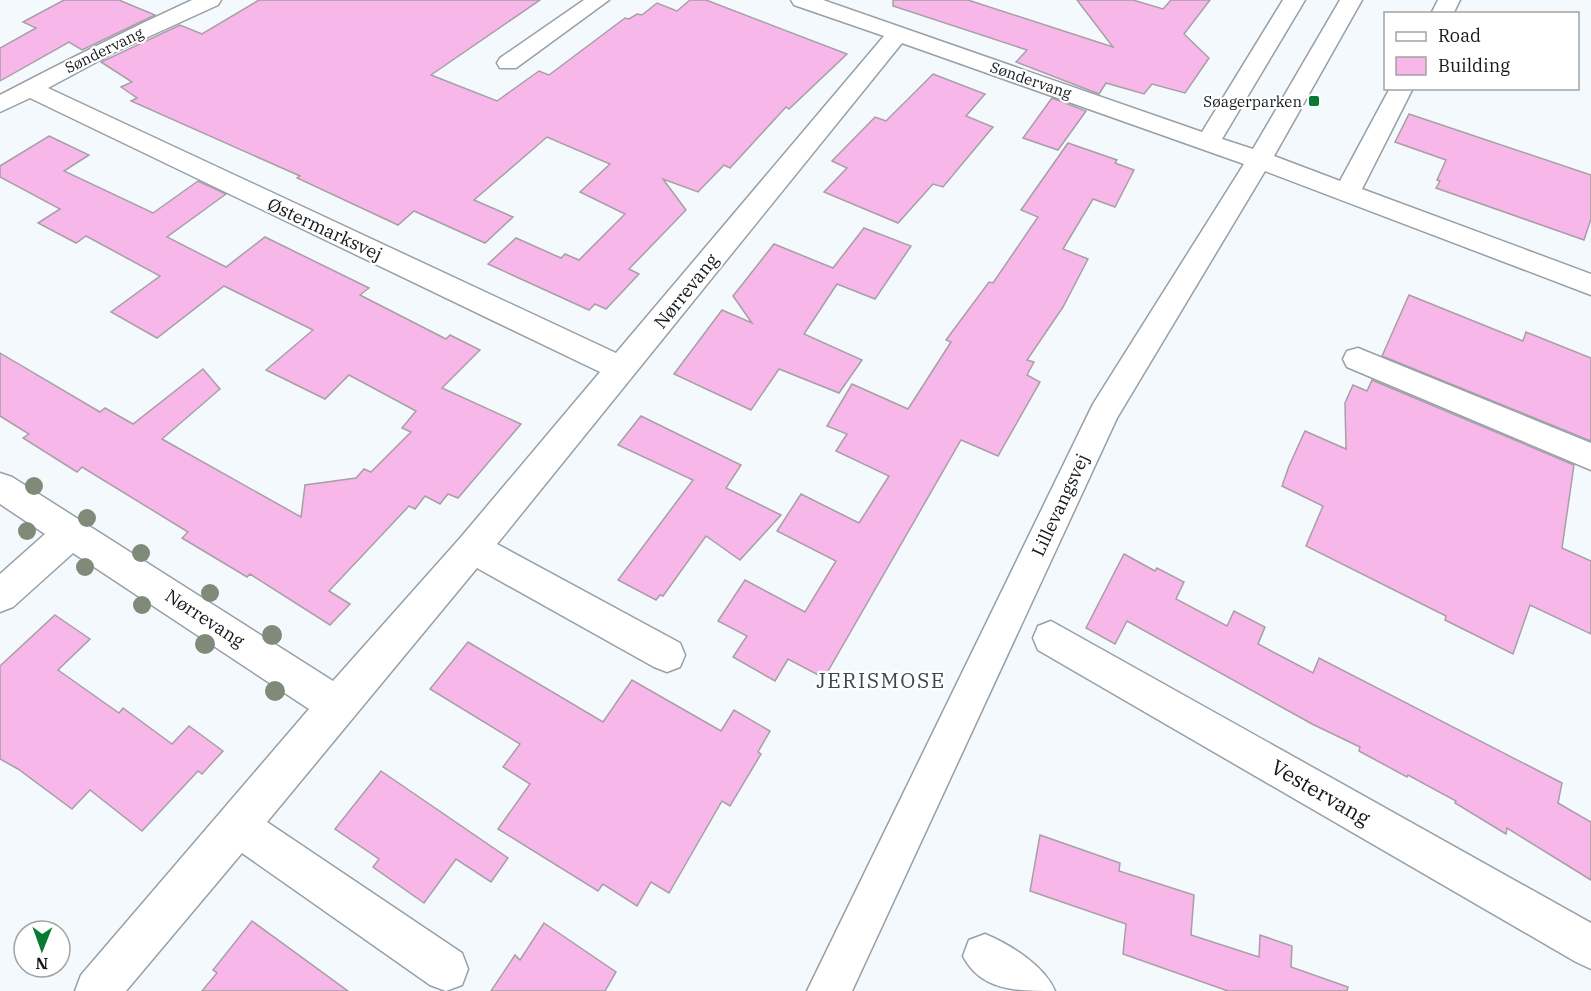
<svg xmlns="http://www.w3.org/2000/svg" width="1591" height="991" viewBox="0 0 1591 991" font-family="'IBM Plex Serif',serif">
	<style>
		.building { fill: #f8b7e9; stroke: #a89fa6; stroke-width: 1.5 }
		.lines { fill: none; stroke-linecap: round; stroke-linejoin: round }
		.minor-casing { stroke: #979fa7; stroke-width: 3 }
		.minor { fill: #fff; fill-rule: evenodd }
		.tree { fill: #7f8a78 }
		.poi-dot { fill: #077b32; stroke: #fff; stroke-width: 2 }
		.labels { text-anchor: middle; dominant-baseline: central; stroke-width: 4.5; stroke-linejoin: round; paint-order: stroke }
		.far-street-label { font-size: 15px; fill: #15181a; stroke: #fff }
		.far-poi-label { font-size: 15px; fill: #15181a; stroke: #fff; text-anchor: end }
		.street-label { font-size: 18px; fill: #15181a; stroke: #fff }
		.quarter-label { font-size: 21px; letter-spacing: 1.5px; fill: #3f464c; stroke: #fff }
		.near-street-label { font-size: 21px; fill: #15181a; stroke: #fff }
	</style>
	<rect width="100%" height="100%" fill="#f4f9fe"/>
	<!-- building -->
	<g class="building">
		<path d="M64 0H119L155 15 82 50 69 42 0 81V48L36 28 23 22Z"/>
		<path d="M259 0H540L431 75 497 101 539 71 549 75 625 18 629 19 637 14 642 15 657 3 677 11 690 0H706L847 54 789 109 786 107 730 168 724 165 698 192 663 179 686 210 629 269 639 274 606 309 595 304 589 310 488 264 516 238 561 258 565 254 579 260 625 214 580 192 610 164 547 137 474 200 513 217 485 243 414 211 398 225 297 178 300 176 131 101 137 98 121 87 132 82 101 62 180 25 202 34Z"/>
		<path d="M893 0H968L1113 47 1077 0H1133L1163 9 1171 0H1210L1184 34 1209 58 1185 93 1152 84 1144 94 1106 83 1099 94 1016 62 1027 50 893 6Z"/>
		<path d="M933 74 985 94 966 116 993 127 943 187 933 184 898 223 824 192 847 168 832 161 875 117 886 121Z"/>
		<path d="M1052 98 1086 111 1058 150 1023 138Z"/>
		<path d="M1409 114 1591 175V219L1584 240 1436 188 1440 181 1437 180 1446 160 1395 142Z"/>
		<path d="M49 136 89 155 64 171 153 213 198 181 226 194 167 237 226 267 265 237 369 288 360 295 446 339 450 335 480 350 442 388 521 424 458 498 448 494 440 504 425 496 415 509 409 506 329 591 350 604 330 625 250 574 247 577 182 538 188 532 82 467 77 472 23 438 29 434 0 416V353L100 412 105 408 133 424 203 369 220 389 162 439 301 517 305 485 356 478 364 469 371 472 411 432 402 428 416 411 349 375 325 399 266 370 313 330 224 286 157 338 111 312 160 276 86 236 76 243 38 223 60 209 0 177V166Z"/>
		<path d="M1068 143 1117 160 1115 163 1134 170 1115 207 1093 199 1063 249 1088 259 1063 307 1027 360 1034 362 1027 375 1040 382 998 456 961 440 824 678 788 659 775 681 733 657 747 636 718 621 745 580 805 612 836 561 777 531 801 494 859 523 889 476 836 451 847 434 827 426 852 384 908 409 951 342 946 340 989 282 993 283 1038 217 1021 210Z"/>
		<path d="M864 228 911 246 875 299 837 284 804 334 862 360 839 393 779 369 751 410 674 374 722 310 752 323 733 296 774 244 833 268Z"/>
		<path d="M1409 295 1523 341 1526 332 1591 358V441L1382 356Z"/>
		<path d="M1372 380 1574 465 1562 548 1591 561V634L1530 605 1513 654 1445 620 1446 616 1306 546 1323 506 1282 486 1289 466 1305 431 1346 449 1345 403 1353 385 1367 391Z"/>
		<path d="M641 416 741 465 726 488 781 515 740 560 706 536 663 596 660 595 656 600 618 580 693 480 618 445Z"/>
		<path d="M1124 554 1155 571 1157 568 1184 582 1176 599 1227 626 1234 611 1265 627 1258 644 1313 673 1319 658 1562 783 1558 803 1591 822V880L1507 828 1506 834 1455 803 1456 801 1408 775 1407 777 1359 751 1360 747 1312 724 1127 621 1115 644 1086 628Z"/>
		<path d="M55 615 90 639 58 670 119 713 123 708 172 744 189 726 223 751 202 774 198 771 142 831 90 790 72 809 18 769 0 759V666Z"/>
		<path d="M468 642 603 722 632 680 721 731 734 710 770 731 758 752 761 754 730 806 722 801 669 893 651 882 637 906 603 884 598 891 498 829 530 784 503 767 520 744 430 689Z"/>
		<path d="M381 771 508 858 491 882 456 859 424 903 373 867 379 859 335 829Z"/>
		<path d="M1040 835 1120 863 1119 871 1194 895 1191 935 1259 957 1260 935 1292 946 1291 967 1348 987 1347 991H1228L1123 954 1126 924 1030 891Z"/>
		<path d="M252 921 348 991H202L217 973 213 970Z"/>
		<path d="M544 923 616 972 605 991H491L515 955 520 960Z"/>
	</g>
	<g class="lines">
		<!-- minor casing -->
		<g class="minor-casing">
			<g id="minor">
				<path d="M192 0H221L218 5 115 52 48 88 616 353 884 36 794 5 791 0H823L1202 132 1283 0H1305L1222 139 1253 149 1340 0H1362L1274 156 1340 181 1390 88H1413L1362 189 1591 274V295L1265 171 1117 418 852 991H807L1093 404 1244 164 902 43 497 544 680 643 685 655 680 667 667 672 654 667 477 568 267 822 462 953 468 969 462 985 446 991 430 985 242 853 126 991H75L81 975 309 709 73 553 13 607 0 612V574L45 534 0 504V473L12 477 333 681 461 537 600 372 30 98 0 112V95C63 62 127 30 192 0Z"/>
				<path d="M584 0H609L516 68H500L497 63 500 58Z"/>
				<path d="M1438 0H1460L1453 14H1431Z"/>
				<path d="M1358 348 1591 443V470L1347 367 1343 359 1347 351Z"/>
				<path d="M1051 621 1591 923V969L1576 962 1038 650 1033 638 1038 626Z"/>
				<path d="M985 934C1011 945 1044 965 1055 991 1016 991 981 991 963 956L969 940Z"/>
			</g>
		</g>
		<!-- minor -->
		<use href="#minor" class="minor"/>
	</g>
	<!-- trees -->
	<g class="tree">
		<circle cx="34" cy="486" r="9"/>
		<circle cx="87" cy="518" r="9"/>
		<circle cx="27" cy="531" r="9"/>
		<circle cx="141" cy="553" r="9"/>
		<circle cx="85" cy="567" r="9"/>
		<circle cx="210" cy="593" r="9"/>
		<circle cx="142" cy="605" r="9"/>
		<circle cx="272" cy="635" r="10"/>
		<circle cx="205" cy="644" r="10"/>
		<circle cx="275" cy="691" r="10"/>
	</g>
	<!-- markers -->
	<rect class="poi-dot" x="1308" y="95" width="12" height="12" rx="3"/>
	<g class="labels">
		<!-- far-street labels -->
		<g class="far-street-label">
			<text transform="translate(104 50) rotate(-26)">Søndervang</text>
			<text transform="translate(1031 80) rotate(19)">Søndervang</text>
		</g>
		<!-- far-poi labels -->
		<g class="far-poi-label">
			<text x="1302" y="101">Søagerparken</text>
		</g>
		<!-- street labels -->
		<g class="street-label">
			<text transform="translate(325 229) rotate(25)">Østermarksvej</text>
			<text transform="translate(686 291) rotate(-51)">Nørrevang</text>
			<text transform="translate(1060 505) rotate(-65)">Lillevangsvej</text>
			<text transform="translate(205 618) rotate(33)">Nørrevang</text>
		</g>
		<!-- quarter labels -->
		<g class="quarter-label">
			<text x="881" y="680">JERISMOSE</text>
		</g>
		<!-- near-street labels -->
		<g class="near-street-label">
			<text transform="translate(1321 792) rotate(30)">Vestervang</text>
		</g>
	</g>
	<!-- legend -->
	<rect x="1384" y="12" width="195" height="78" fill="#ffffff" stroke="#a1a3a3" stroke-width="1.5"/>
	<rect x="1396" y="32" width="30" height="9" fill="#ffffff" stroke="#a1a3a3" stroke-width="1.5"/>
	<text x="1438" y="42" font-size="18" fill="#15181a">Road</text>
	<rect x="1396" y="57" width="30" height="18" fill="#f8b7e9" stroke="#a1a3a3" stroke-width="1.5"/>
	<text x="1438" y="72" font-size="18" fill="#15181a">Building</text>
	<!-- north arrow -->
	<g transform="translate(42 949) rotate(181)"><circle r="28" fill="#ffffff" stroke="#a1a3a3" stroke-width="1.5"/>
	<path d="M0-4.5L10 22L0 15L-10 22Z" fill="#077b32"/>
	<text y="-9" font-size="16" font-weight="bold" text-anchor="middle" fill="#15181a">N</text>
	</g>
</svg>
